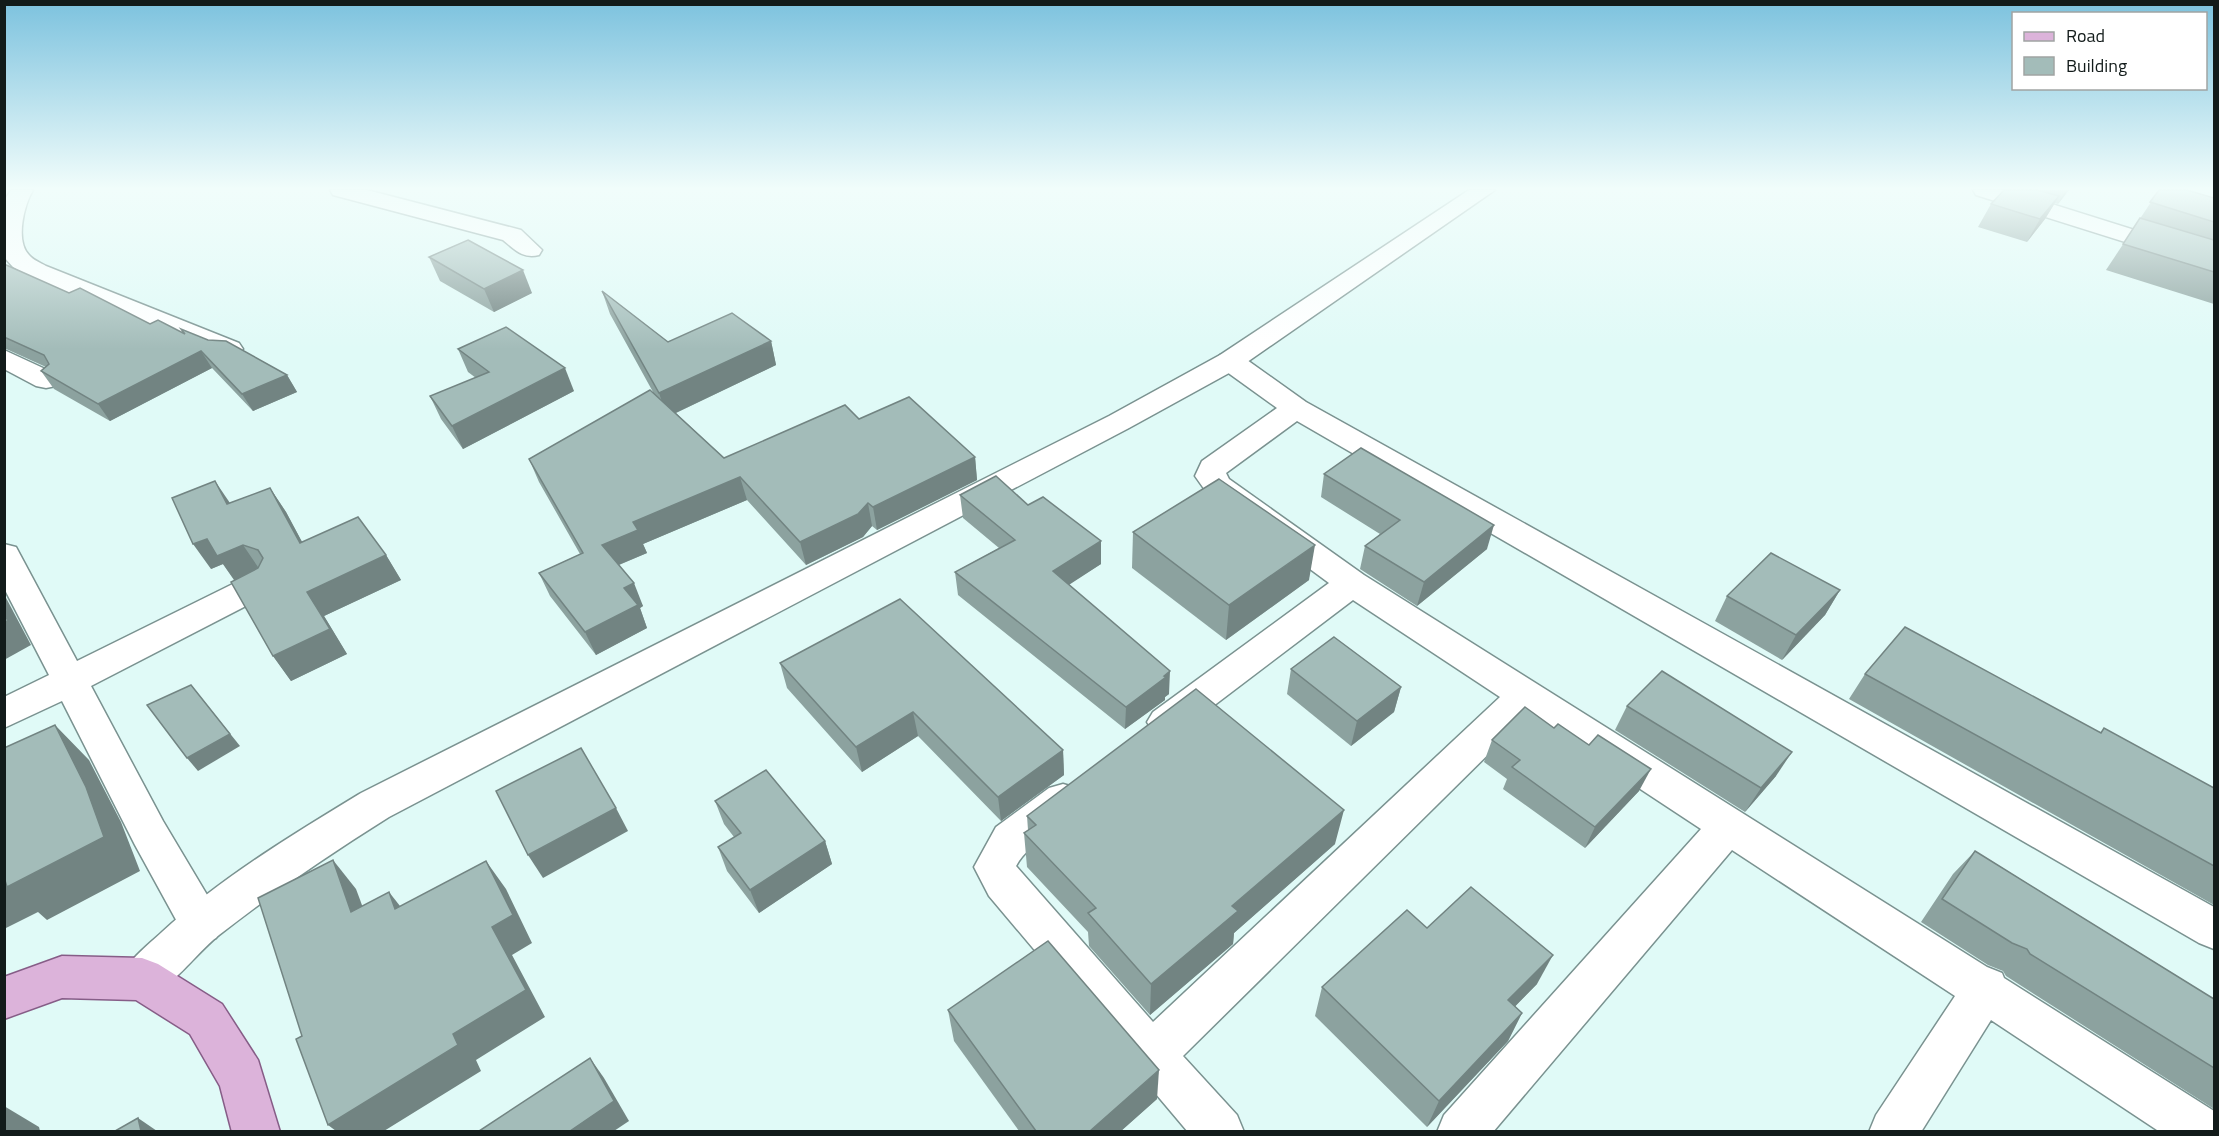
<svg xmlns="http://www.w3.org/2000/svg" width="2219" height="1136" viewBox="0 0 2219 1136" font-family="'Titillium Web',sans-serif">
	<style>
		.lines { fill: none; stroke-linecap: round; stroke-linejoin: round }
		.minor-casing { stroke: #7a9290; stroke-width: 3 }
		.tertiary-casing { stroke: #7a9290; stroke-width: 3 }
		.primary-casing { stroke: #865d87; stroke-width: 3 }
		.minor { fill: #fff; fill-rule: evenodd }
		.tertiary { fill: #fff; fill-rule: evenodd }
		.primary { fill: #dcb3da; fill-rule: evenodd }
		.wall { fill: #8ca29f }
		.shaded-wall { fill: #728482 }
		.building { fill: #a3bcb9; stroke: #728482; stroke-width: 1.5 }
	</style>
	<rect width="100%" height="100%" fill="#e0faf7"/>
	<g class="lines">
		<!-- minor casing -->
		<g class="minor-casing">
			<g id="minor">
				<path d="M11 190H33C24 205 15 241 29 255 33 260 41 263 46 266L239 343 243 349 239 355 229 357 219 355 28 276 13 267 4 257V201Z"/>
				<path d="M330 190H367L521 230 542 250 539 255C523 259 515 250 503 240L333 195Z"/>
				<path d="M1973 190H2007L2214 255V270L1976 195Z"/>
				<path d="M4 350 56 374 60 380 56 386 46 388 36 386 4 369Z"/>
				<path d="M1230 353 1240 355 1306 402 2214 907V949L2199 943 1297 421 1226 473 1229 479 1364 575 1987 967 2002 973 2004 978 2214 1111V1132H2160L1991 1020 1921 1132H1869L1876 1115 1955 996 1732 850 1493 1132H1437L1444 1115 1701 829 1528 715 1183 1056 1237 1115 1244 1132H1188L989 896 974 867 996 827 1049 788 1063 784 1077 788 1083 800C1068 829 1032 837 1016 866L1153 1022 1500 697 1353 600 1179 732 1166 737 1153 732 1147 722 1153 712 1329 583 1207 493 1195 476 1202 461 1277 408 1220 367 1216 361 1220 355Z"/>
				<path d="M4 544 16 547 77 661 249 576 261 572 273 576 278 584 273 592 91 686 163 821 216 910 222 924 216 938 201 943 186 938 135 845 62 701 4 728V697L49 675 4 588Z"/>
			</g>
		</g>
		<!-- tertiary casing -->
		<g class="tertiary-casing">
			<path id="tertiary" d="M1469 190H1495L1240 367 1129 428 389 817C330 854 274 892 219 935 193 956 173 988 142 1000L126 994 120 979C129 959 146 947 162 932 222 877 292 835 361 793L1109 416 1220 355Z"/>
		</g>
		<!-- primary casing -->
		<g class="primary-casing">
			<path id="primary" d="M62 956 142 958 158 964 222 1004 258 1060 280 1132H232L220 1086 190 1034 136 1000 62 998 4 1019V977Z"/>
		</g>
		<!-- minor -->
		<use href="#minor" class="minor"/>
		<!-- tertiary -->
		<use href="#tertiary" class="tertiary"/>
		<!-- primary -->
		<use href="#primary" class="primary"/>
	</g>
	<!-- wall -->
	<g class="wall">
		<path d="M2004 190H2069L2058 204 2055 203 2045 219 2027 242 1978 227 1991 204Z"/>
		<path d="M2159 190 2214 198V304L2106 270Z"/>
		<path d="M429 257 532 293 494 312 440 281Z"/>
		<path d="M4 264 69 293 150 324 183 333 181 329 287 375 297 392 253 411 212 368 110 421 54 389 41 371 46 367 4 348Z"/>
		<path d="M602 291 668 342 771 341 776 365 676 413 724 458 859 419 975 457 977 480 877 530 872 526 863 537 806 565 747 500 643 544 647 553 619 565 643 606 640 608 647 628 596 655 550 596 539 573 580 554 539 482 529 459 653 392 610 314Z"/>
		<path d="M458 349 574 391 463 449 441 419 430 396 476 378 468 372Z"/>
		<path d="M1324 474 1487 549 1417 606 1360 569 1365 546 1380 534 1321 497Z"/>
		<path d="M270 488 286 512 302 542 386 555 401 580 324 616 347 654 291 681 273 656 234 580 223 564 211 569 230 503Z"/>
		<path d="M960 495 1028 505 1101 541V564L1069 584 1169 694 1165 697V700L1125 729 958 595 955 572 999 548 963 518Z"/>
		<path d="M1133 532 1309 580 1226 640 1132 568Z"/>
		<path d="M1840 590 1825 615 1782 660 1715 621 1727 596Z"/>
		<path d="M780 663 1063 750 1064 775 1001 821 918 736 862 772 787 688Z"/>
		<path d="M1291 669 1401 687 1394 712 1351 746 1287 694Z"/>
		<path d="M1865 674 2101 732 2104 728 2214 788V905L1849 699Z"/>
		<path d="M1627 706 1776 776 1745 812 1615 730Z"/>
		<path d="M1492 740 1639 791 1585 848 1503 789 1507 779 1484 762Z"/>
		<path d="M715 801 825 841 832 864 759 913 727 871 718 847 734 837 724 824Z"/>
		<path d="M1027 816 1335 844 1234 933 1233 944 1150 1015 1089 946 1088 932 1027 867 1024 833 1028 830Z"/>
		<path d="M1975 851 2214 999V1109L2006 976 2003 971 1988 965 1921 922 1953 874Z"/>
		<path d="M1427 928 1537 984 1515 1006 1522 1013 1508 1041 1427 1127 1315 1016 1322 987Z"/>
		<path d="M948 1010 1157 1099 1121 1131H1019L954 1041Z"/>
	</g>
	<!-- shaded-wall -->
	<g class="shaded-wall">
		<path d="M2066 190H2069L2058 204Z"/>
		<path d="M2059 196 2045 219 2027 242 2040 219Z"/>
		<path d="M523 270 532 293 494 312 484 289Z"/>
		<path d="M771 341 776 365 667 417 659 393Z"/>
		<path d="M201 351 212 368 110 421 98 404Z"/>
		<path d="M565 368 574 391 463 449 452 426Z"/>
		<path d="M287 375 297 392 253 411 242 394Z"/>
		<path d="M975 457 977 480 877 530 873 507Z"/>
		<path d="M740 477 747 500 643 544 647 553 611 568 602 545 633 522Z"/>
		<path d="M215 481 232 506 227 504Z"/>
		<path d="M270 488 286 512 316 568 300 543Z"/>
		<path d="M868 503 872 526 863 537 806 565 800 542Z"/>
		<path d="M1494 525 1487 549 1417 606 1424 582Z"/>
		<path d="M207 539 243 545 260 570 235 581 223 564 211 569 193 544Z"/>
		<path d="M1101 541V564L1055 594 1053 571Z"/>
		<path d="M1315 545 1309 580 1226 640 1229 605Z"/>
		<path d="M386 555 401 580 324 616 347 654 291 681 273 656 307 592Z"/>
		<path d="M634 583 643 606 640 608 647 628 596 655 585 632 624 588Z"/>
		<path d="M1840 590 1825 615 1782 660 1796 635Z"/>
		<path d="M4 594 31 645 4 660Z"/>
		<path d="M1170 671 1169 694 1165 697V700L1125 729 1126 707Z"/>
		<path d="M191 685 240 746 198 771 187 758Z"/>
		<path d="M1401 687 1394 712 1351 746 1357 721Z"/>
		<path d="M913 712 918 736 862 772 856 747Z"/>
		<path d="M55 725 89 760 121 822 140 871 47 920 38 912 4 929V876Z"/>
		<path d="M1063 750 1064 775 1001 821 998 797Z"/>
		<path d="M1792 752 1776 776 1745 812 1761 788Z"/>
		<path d="M1651 769 1639 791 1585 848 1595 827Z"/>
		<path d="M616 808 628 831 543 878 528 855Z"/>
		<path d="M1344 810 1335 844 1234 933 1233 944 1150 1015 1151 984 1232 906Z"/>
		<path d="M825 841 832 864 759 913 750 890Z"/>
		<path d="M333 860 356 889 375 940 351 912Z"/>
		<path d="M486 861 506 889 532 943 512 955 545 1017 476 1060 481 1071 384 1131H336L328 1125 453 1034 492 927Z"/>
		<path d="M389 892 411 920 395 909Z"/>
		<path d="M1553 955 1537 984 1494 1028 1508 1000Z"/>
		<path d="M1522 1013 1508 1041 1427 1127 1439 1101Z"/>
		<path d="M590 1058 604 1078 629 1121 614 1131H570Z"/>
		<path d="M1159 1070 1157 1099 1121 1131H1090Z"/>
		<path d="M4 1106 39 1127 40 1131H4Z"/>
		<path d="M138 1118 157 1131H141Z"/>
	</g>
	<!-- building -->
	<g class="building">
		<path d="M2004 190H2037L2059 196 2040 219 1991 204Z"/>
		<path d="M2159 190H2187L2214 198V222L2150 202Z"/>
		<path d="M2140 218 2214 240V272L2123 244Z"/>
		<path d="M468 240 523 270 484 289 429 257Z"/>
		<path d="M4 264 69 293 80 288 150 324 158 320 185 334 181 329 208 340 226 341 287 375 242 394 201 351 98 404 41 371 49 364 44 355 4 337Z"/>
		<path d="M602 291 668 342 732 313 771 341 659 393Z"/>
		<path d="M506 327 565 368 452 426 430 396 489 372 458 349Z"/>
		<path d="M650 390 724 458 845 405 859 419 909 397 975 457 873 507 868 503 858 514 800 542 740 477 633 522 638 530 602 545 634 583 624 588 638 605 585 632 539 573 583 553 529 459Z"/>
		<path d="M1361 448 1494 525 1424 582 1365 546 1400 520 1324 474Z"/>
		<path d="M996 476 1028 505 1043 497 1101 541 1053 571 1170 671 1164 676 1166 677 1126 707 955 572 1015 540 960 495Z"/>
		<path d="M1219 479 1315 545 1229 605 1133 532Z"/>
		<path d="M215 481 227 504 270 488 300 543 358 517 386 555 307 592 330 629 273 656 231 582 258 568 263 558 258 550 243 545 217 556 207 539 193 544 172 498Z"/>
		<path d="M1771 553 1840 590 1796 635 1727 596Z"/>
		<path d="M900 599 1063 750 998 797 913 712 856 747 780 663Z"/>
		<path d="M4 614 8 621 4 622Z"/>
		<path d="M1905 627 2101 733 2104 728 2214 788V866L1865 674Z"/>
		<path d="M1334 637 1401 687 1357 721 1291 669Z"/>
		<path d="M1662 671 1792 752 1761 788 1627 706Z"/>
		<path d="M191 685 230 734 187 758 147 705Z"/>
		<path d="M1196 689 1344 810 1232 906 1238 911 1151 984 1088 913 1096 908 1024 833 1036 825 1027 816Z"/>
		<path d="M1525 707 1554 728 1558 724 1589 745 1598 735 1651 769 1595 827 1512 767 1520 760 1492 740Z"/>
		<path d="M55 725 86 787 104 837 7 887 4 877V748Z"/>
		<path d="M581 748 616 808 528 855 496 791Z"/>
		<path d="M766 770 825 841 750 890 718 847 741 833 715 801Z"/>
		<path d="M1975 851 2214 999V1068L2030 954 2027 949 2012 943 1942 899Z"/>
		<path d="M333 860 351 912 389 892 395 909 486 861 513 915 492 927 526 990 453 1034 458 1045 328 1125 296 1039 302 1036 258 898Z"/>
		<path d="M1471 887 1553 955 1508 1000 1522 1013 1439 1101 1322 987 1407 910 1427 928Z"/>
		<path d="M1048 941 1159 1070 1090 1131H1036L948 1010Z"/>
		<path d="M590 1058 614 1101 570 1131H479Z"/>
		<path d="M138 1118 141 1131H115Z"/>
	</g>
	<!-- sky -->
	<linearGradient id="sky" x2="0" y2="1"><stop stop-color="#7cc2de"/><stop offset="0.54" stop-color="#f1fdfb"/><stop offset="1" stop-color="#f1fdfb" stop-opacity="0"/></linearGradient>
	<rect width="2219" height="349" fill="url(#sky)"/>
	<!-- border -->
	<rect width="2219" height="1136" fill="none" stroke="#121b1a" stroke-width="12"/>
	<!-- legend -->
	<rect x="2012" y="12" width="195" height="78" fill="#ffffff" stroke="#a0a4a3" stroke-width="1.5"/>
	<rect x="2024" y="32" width="30" height="9" fill="#dcb3da" stroke="#a0a4a3" stroke-width="1.5"/>
	<text x="2066" y="42" font-size="18" fill="#121b1a">Road</text>
	<rect x="2024" y="57" width="30" height="18" fill="#a3bcb9" stroke="#a0a4a3" stroke-width="1.5"/>
	<text x="2066" y="72" font-size="18" fill="#121b1a">Building</text>
</svg>
